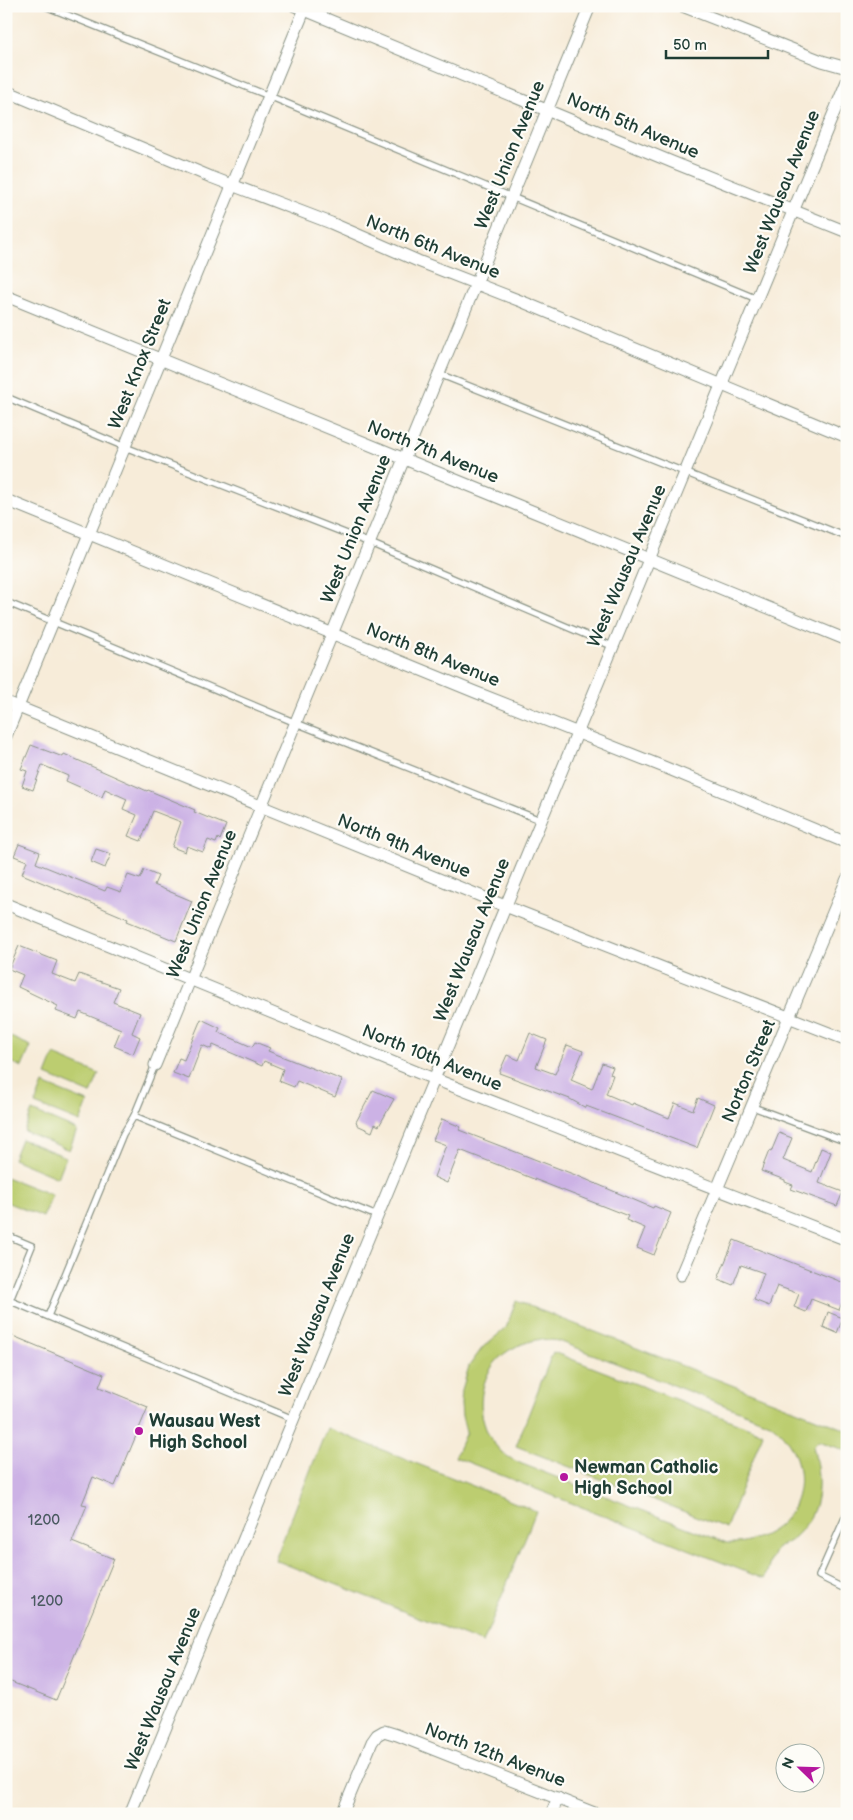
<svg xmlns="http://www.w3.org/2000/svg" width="853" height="1820" viewBox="0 0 853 1820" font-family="'Balsamiq Sans',sans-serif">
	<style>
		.garden { fill: #bccd70; stroke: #6e8552; fill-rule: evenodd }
		.building { fill: #ccb2e5 }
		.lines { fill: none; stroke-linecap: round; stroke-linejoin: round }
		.lane-casing { stroke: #8b9486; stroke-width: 8 }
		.street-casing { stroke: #8b9486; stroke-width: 13 }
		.lane { stroke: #fff; stroke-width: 5.5 }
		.street { stroke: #fff; stroke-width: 11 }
		.poi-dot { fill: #b5179e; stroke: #fdfcf7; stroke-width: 2 }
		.labels { text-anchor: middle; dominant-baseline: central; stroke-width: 4.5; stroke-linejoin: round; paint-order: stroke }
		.number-label { font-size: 15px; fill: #4a5a60 }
		.street-label { font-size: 18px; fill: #1f3d34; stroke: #fdfcf7 }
		.poi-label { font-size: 18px; font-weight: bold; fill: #1f3d34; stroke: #fdfcf7; text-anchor: start }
	</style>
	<rect width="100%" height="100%" fill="#fdfcf7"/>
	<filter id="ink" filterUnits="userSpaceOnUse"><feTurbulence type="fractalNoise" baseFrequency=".02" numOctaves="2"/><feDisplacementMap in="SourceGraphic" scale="10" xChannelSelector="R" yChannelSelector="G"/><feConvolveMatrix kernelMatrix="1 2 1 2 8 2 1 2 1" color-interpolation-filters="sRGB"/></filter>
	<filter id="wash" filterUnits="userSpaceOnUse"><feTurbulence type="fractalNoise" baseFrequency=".0096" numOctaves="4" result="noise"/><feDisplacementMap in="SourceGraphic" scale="20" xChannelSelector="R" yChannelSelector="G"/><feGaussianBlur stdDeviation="1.12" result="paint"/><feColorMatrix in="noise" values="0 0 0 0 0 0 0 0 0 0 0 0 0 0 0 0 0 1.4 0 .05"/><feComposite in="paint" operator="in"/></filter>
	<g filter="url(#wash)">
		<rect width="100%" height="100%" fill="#f7ecd9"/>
		<!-- garden -->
		<g class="garden">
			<path d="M6 1035 31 1046 22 1067 6 1060Z"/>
			<path d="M54 1055 99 1074 91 1094 46 1075Z"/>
			<path d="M43 1084 88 1102 80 1122 35 1104Z"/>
			<path d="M32 1111 77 1130 69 1150 24 1131Z"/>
			<path d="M21 1139 66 1157 58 1178 13 1159Z"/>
			<path d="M6 1177 52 1195 43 1217 6 1202Z"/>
			<path d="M516 1301 847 1430V1451L819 1441 813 1446C821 1481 823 1510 795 1537 790 1542 781 1545 776 1550 771 1557 768 1571 764 1579L455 1457 466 1432 462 1416 461 1403 462 1390 469 1366 483 1347 506 1328ZM541 1339 559 1341 770 1423C811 1453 811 1516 760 1537 749 1541 739 1544 727 1543L522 1464C513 1460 503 1455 497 1447 477 1424 476 1388 494 1364 505 1349 524 1342 541 1339Z"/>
			<path d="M553 1352 763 1433 726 1528 516 1446Z"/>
			<path d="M327 1428 536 1511 483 1643 275 1560Z"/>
		</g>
		<g id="blocks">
			<!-- building -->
			<g class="building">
				<path d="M31 745 63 757 64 754 147 791 148 790 195 810 194 812 226 825 220 840 218 838 216 843 208 840 203 852 187 846 185 852 172 847 181 822 153 811 141 841 128 836 137 815 123 809 127 799 105 789 102 797 66 781 68 776 42 765 33 790 22 786 27 771 21 769Z"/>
				<path d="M19 844 40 852 36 863 105 891 107 887 121 892 128 875 140 879 144 870 158 876 154 885 192 901 176 941 127 921 128 919 22 874 27 861 14 856Z"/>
				<path d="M96 849 111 854 105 868 91 862Z"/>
				<path d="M19 946 57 961 52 974 75 983 79 974 119 988 113 1002 140 1013 132 1033 140 1037 133 1054 114 1046 121 1029 80 1012 77 1019 56 1011 58 1006 18 987 23 975 9 969Z"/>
				<path d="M201 1019 220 1028 218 1032 252 1047 255 1042 270 1048 268 1051 342 1080 335 1097 297 1081 294 1087 279 1081 283 1069 264 1061 262 1066 213 1045 211 1049 202 1045 189 1079 173 1073 179 1058 184 1060Z"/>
				<path d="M530 1033 547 1040 536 1067 555 1074 567 1045 583 1051 571 1080 592 1089 602 1063 613 1067 610 1074 613 1075 606 1094 632 1105 633 1103 669 1118 675 1103 693 1110 698 1098 714 1105 697 1148 586 1106V1108L570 1099 499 1073 507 1055 519 1060Z"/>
				<path d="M373 1090 394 1099 379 1126 375 1124 372 1132 357 1125V1123L356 1122Z"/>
				<path d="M442 1119 461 1127 459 1130 578 1176 653 1208 654 1206 671 1213 654 1255 637 1248 645 1228 626 1220 628 1216 460 1150 447 1183 434 1177 446 1145 433 1140Z"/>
				<path d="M779 1133 792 1138 783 1160 812 1172 821 1148 831 1152 819 1183 843 1192 837 1206 791 1189 793 1185 785 1182V1180L761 1171 769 1151 771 1152Z"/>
				<path d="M734 1240 847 1284V1290L839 1310 811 1299 806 1312 794 1307 799 1294 777 1286 769 1306 754 1300 764 1273 741 1265 733 1285 718 1279Z"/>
				<path d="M828 1312 843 1318 837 1333 823 1327Z"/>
				<path d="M6 1333 104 1374 99 1387 148 1407 115 1486 93 1477 82 1504 87 1505 72 1542 114 1559 56 1700 6 1680Z"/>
			</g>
		</g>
	</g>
	<g filter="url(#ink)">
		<use href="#blocks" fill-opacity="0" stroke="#8b9486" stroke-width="1"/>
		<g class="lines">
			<!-- lane casing -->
			<g class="lane-casing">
				<g id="lane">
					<path d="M45 6 269 96 757 299"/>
					<path d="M439 374 847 537"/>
					<path d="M6 397 125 447 370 543 612 646"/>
					<path d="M6 602 296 723 540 820"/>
					<path d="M753 1107 847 1142"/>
					<path d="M134 1116 377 1216"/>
					<path d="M6 1235 32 1246 10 1300"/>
					<path d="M6 1299 293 1419"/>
					<path d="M48 1316 123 1134 134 1116 155 1065"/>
					<path d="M841 1587 819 1576 847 1513"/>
				</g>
			</g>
			<!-- street casing -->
			<g class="street-casing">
				<g id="street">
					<path d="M295 6 672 162 847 232"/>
					<path d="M682 6 822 61 847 68"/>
					<path d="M6 91 211 177 331 223 418 261 523 302 847 437"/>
					<path d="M6 296 847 640"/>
					<path d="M6 500 475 692 664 767 847 843"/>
					<path d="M6 702 505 906 847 1040"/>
					<path d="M6 736 306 6"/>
					<path d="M6 904 419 1073 847 1240"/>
					<path d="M155 1065 590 6"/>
					<path d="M681 1275 847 879"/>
					<path d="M130 1814 847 81"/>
					<path d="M342 1814 372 1742 377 1735 384 1731 397 1735 597 1814"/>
					<path d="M551 1814 558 1798"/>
				</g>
			</g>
			<!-- lane -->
			<use href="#lane" class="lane"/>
			<!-- street -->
			<use href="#street" class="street"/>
		</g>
	</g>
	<!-- markers -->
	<g class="poi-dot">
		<circle cx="139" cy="1431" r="5"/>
		<circle cx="564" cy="1477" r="5"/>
	</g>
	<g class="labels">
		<!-- number labels -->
		<g class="number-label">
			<text x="44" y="1520">1200</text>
			<text x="47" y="1601">1200</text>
		</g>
		<!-- street labels -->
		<g class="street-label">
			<text transform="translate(633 126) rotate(23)">North 5th Avenue</text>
			<text transform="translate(510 155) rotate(-68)">West Union Avenue</text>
			<text transform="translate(782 192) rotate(-68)">West Wausau Avenue</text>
			<text transform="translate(433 247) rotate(22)">North 6th Avenue</text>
			<text transform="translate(140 364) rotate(-68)">West Knox Street</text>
			<text transform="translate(433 452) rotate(22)">North 7th Avenue</text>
			<text transform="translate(356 529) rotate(-68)">West Union Avenue</text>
			<text transform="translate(627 566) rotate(-67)">West Wausau Avenue</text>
			<text transform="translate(433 655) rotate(22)">North 8th Avenue</text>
			<text transform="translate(404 846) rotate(22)">North 9th Avenue</text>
			<text transform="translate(202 904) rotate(-68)">West Union Avenue</text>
			<text transform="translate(472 940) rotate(-68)">West Wausau Avenue</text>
			<text transform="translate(432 1058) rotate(22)">North 10th Avenue</text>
			<text transform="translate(749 1071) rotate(-67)">Norton Street</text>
			<text transform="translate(317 1315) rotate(-68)">West Wausau Avenue</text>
			<text transform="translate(163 1689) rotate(-68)">West Wausau Avenue</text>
			<text transform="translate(495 1755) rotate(21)">North 12th Avenue</text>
		</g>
		<!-- poi labels -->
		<g class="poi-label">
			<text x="149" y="1421">Wausau West<tspan x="149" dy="21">High School</tspan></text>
			<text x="574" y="1467">Newman Catholic<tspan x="574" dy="21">High School</tspan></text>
		</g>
	</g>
	<!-- margin -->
	<rect width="853" height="1820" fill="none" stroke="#fdfcf7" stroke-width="25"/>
	<!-- north arrow -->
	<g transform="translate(800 1768) rotate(293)"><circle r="24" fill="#fdfcf7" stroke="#a4b0a9"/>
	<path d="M0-4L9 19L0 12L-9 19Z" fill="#b5179e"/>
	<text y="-8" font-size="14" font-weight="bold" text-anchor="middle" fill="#1f3d34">N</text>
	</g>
	<!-- scale -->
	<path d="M666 50v8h102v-8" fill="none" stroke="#1f3d34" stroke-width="2.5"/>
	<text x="673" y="50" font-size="15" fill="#1f3d34" stroke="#fdfcf7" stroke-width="4" paint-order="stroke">50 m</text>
</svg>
